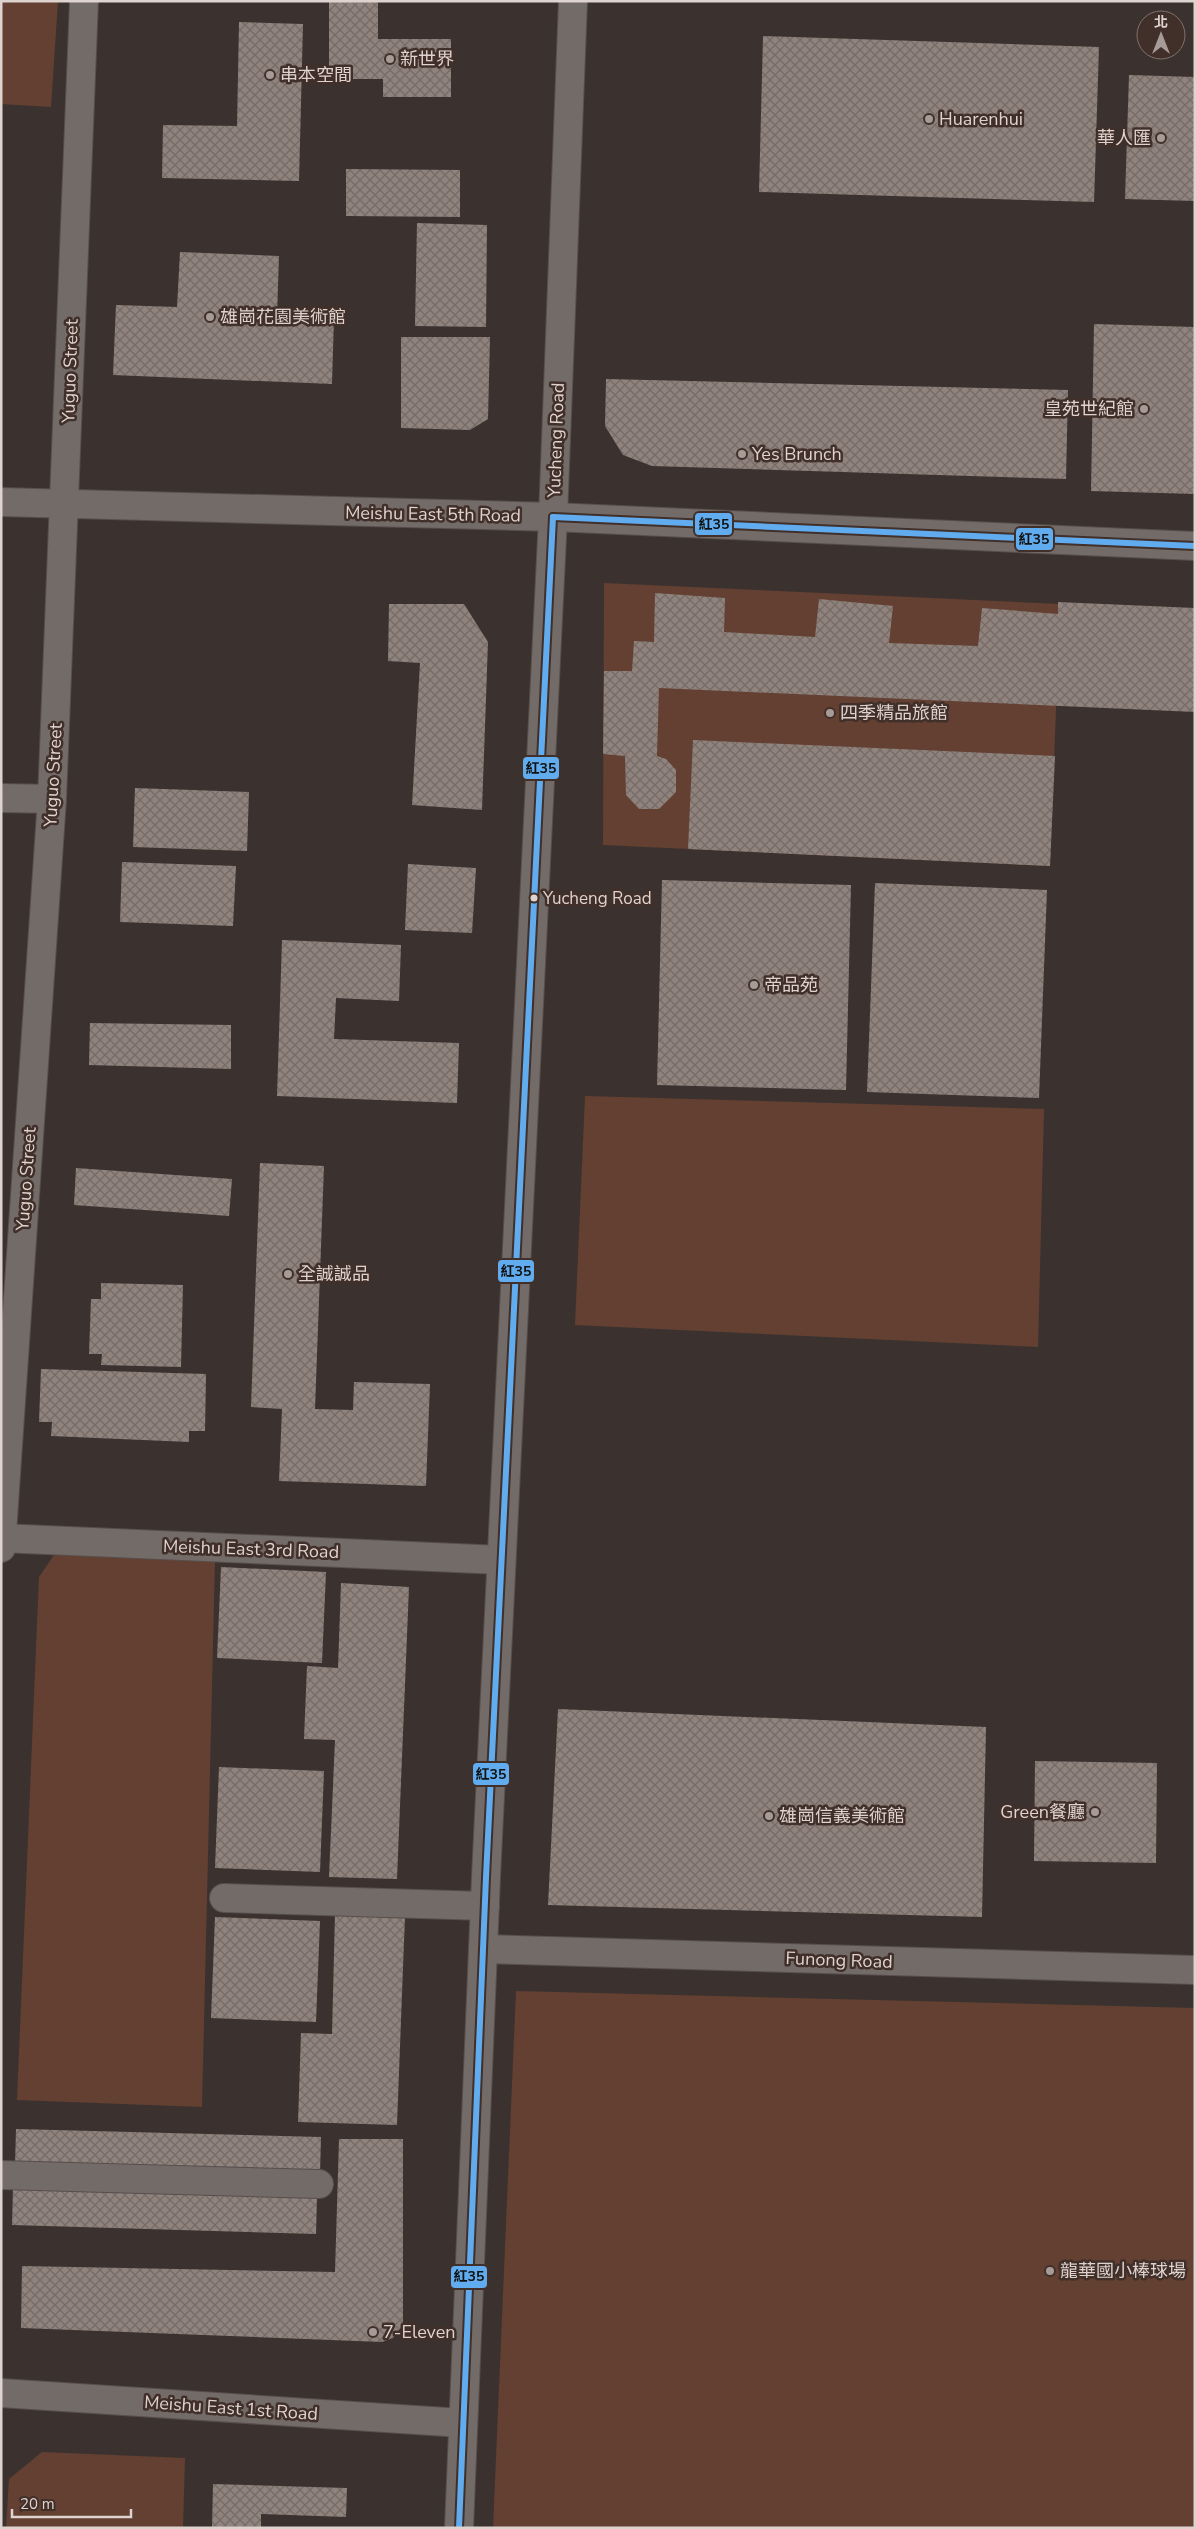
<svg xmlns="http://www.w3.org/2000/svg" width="1196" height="2529" viewBox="0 0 1196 2529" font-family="'Nunito Sans','Noto Sans TC',sans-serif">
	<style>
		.grass { fill: #634032 }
		.building { fill: url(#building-cross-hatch) }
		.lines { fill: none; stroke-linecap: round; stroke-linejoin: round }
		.minor-casing { stroke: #574f4c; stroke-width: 30 }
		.minor { stroke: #736b68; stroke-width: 28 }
		.bus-1-casing { stroke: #412f29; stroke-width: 10 }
		.bus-1 { stroke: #60acee; stroke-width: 6 }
		.poi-dot { fill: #a69b97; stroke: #412f29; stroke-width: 2 }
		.bus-dot { fill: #dfd3cf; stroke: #412f29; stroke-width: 2 }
		.labels { text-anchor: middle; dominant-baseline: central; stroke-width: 5; stroke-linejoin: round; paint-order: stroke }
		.bus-label { font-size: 17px; fill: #dfd3cf; stroke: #412f29; text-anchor: start }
		.poi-label { font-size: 18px; fill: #dfd3cf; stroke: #412f29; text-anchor: start }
		.street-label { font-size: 18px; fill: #dfd3cf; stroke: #412f29 }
		.line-badge { stroke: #412f29; stroke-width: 2 }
		.pale-badge-label { font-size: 14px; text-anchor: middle; font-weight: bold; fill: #111 }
	</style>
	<defs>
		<pattern id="building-cross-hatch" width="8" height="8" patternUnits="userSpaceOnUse" patternTransform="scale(1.25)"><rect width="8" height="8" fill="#90827d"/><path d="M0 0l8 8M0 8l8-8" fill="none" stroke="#756b67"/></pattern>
	</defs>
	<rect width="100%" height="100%" fill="#3b322f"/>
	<!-- grass -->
	<g class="grass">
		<path d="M1 1H58L51 107 1 104Z"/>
		<path d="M604 583 1060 604 1050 866 603 845Z"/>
		<path d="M585 1096 1044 1109 1038 1347 575 1325Z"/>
		<path d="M54 1555 215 1560 202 2107 17 2100 39 1577Z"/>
		<path d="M516 1991 1195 2008V2528H493Z"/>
		<path d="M42 2452 185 2458 183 2528H6L9 2479Z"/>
	</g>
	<!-- building -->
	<g class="building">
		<path d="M329 1H378V39H451V97H383V79H329Z"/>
		<path d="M239 22 303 24 299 181 162 178 163 125 237 126Z"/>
		<path d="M763 36 1099 47 1094 202 759 192Z"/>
		<path d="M1129 75 1195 77V201L1125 199Z"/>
		<path d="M346 169 460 170V217L346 216Z"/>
		<path d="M417 223 487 225 486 327 415 326Z"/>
		<path d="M180 252 279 256 277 316 334 318 332 384 113 375 116 305 177 307Z"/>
		<path d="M1094 324 1195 327V494L1091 491Z"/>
		<path d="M401 337H490L488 419 470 430 401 428Z"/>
		<path d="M606 379 1068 390 1066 479 652 466 623 455 605 426Z"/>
		<path d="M655 593 725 598 724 632 815 637 819 599 893 606 889 643 978 646 982 608 1058 614V602L1195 608V712L659 688 657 756 666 759 676 770V792L659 809H639L626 795 625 756 603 754 604 671H632L634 641 654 642Z"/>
		<path d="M389 604H464L488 642 482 810 412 805 420 663 388 661Z"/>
		<path d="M693 740 1055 756 1050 866 688 849Z"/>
		<path d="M135 788 249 792 247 851 133 847Z"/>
		<path d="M122 862 236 866 233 926 120 922Z"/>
		<path d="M408 864 476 868 472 933 405 930Z"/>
		<path d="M662 880 851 885 846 1090 657 1085Z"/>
		<path d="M875 883 1047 890 1039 1098 867 1092Z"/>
		<path d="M282 940 401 945 399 1001 336 998 334 1039 459 1043 457 1103 277 1096Z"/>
		<path d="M90 1023 231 1025V1069L89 1065Z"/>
		<path d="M260 1163 324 1166 315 1409 353 1410 354 1382 430 1384 426 1486 279 1481 282 1409 251 1407Z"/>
		<path d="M76 1168 232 1179 229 1216 74 1205Z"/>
		<path d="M101 1283 183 1285 181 1367 101 1365 102 1354H89L91 1299H101Z"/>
		<path d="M41 1369 206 1374 205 1431H189V1442L51 1436 52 1422H39Z"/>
		<path d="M221 1567 326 1572 322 1663 217 1658Z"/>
		<path d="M341 1583 409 1587 397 1879 329 1877 335 1740 304 1739 307 1666 338 1668Z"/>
		<path d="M558 1709 986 1727 982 1917 548 1905Z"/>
		<path d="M1035 1761 1157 1763 1156 1863 1034 1861Z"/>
		<path d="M219 1767 324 1771 320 1872 215 1868Z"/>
		<path d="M335 1914 405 1916 397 2125 298 2122 301 2033 332 2034Z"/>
		<path d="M215 1917 320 1921 316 2022 211 2018Z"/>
		<path d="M16 2129 321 2137 320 2174 15 2166Z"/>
		<path d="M339 2139H403V2325L393 2338 382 2342 21 2328 22 2266 335 2272Z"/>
		<path d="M13 2188 317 2197 316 2234 12 2225Z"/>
		<path d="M213 2484 347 2488 346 2517 261 2514V2528H212Z"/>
	</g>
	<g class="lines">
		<!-- minor casing -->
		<g class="minor-casing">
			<g id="minor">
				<path d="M1 502 553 517 1195 546"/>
				<path d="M1 798 52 799"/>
				<path d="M1 1538 501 1560"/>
				<path d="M1 1548 52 799 84 1"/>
				<path d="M224 1898 485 1906"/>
				<path d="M483 1949 1195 1970"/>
				<path d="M1 2175 319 2184"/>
				<path d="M1 2393 462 2423"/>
				<path d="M459 2528 486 1877 553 517 573 1"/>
			</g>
		</g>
		<!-- minor -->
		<use href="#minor" class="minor"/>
		<!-- bus-1 casing -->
		<g class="bus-1-casing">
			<g id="bus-1">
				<path d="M553 517 1195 546"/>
				<path d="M459 2528 486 1877 553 517"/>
			</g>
		</g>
		<!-- bus-1 -->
		<use href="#bus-1" class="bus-1"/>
	</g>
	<!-- markers -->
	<g class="poi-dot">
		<circle cx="390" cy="59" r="5"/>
		<circle cx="270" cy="75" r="5"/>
		<circle cx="929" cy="119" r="5"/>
		<circle cx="1161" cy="138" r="5"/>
		<circle cx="210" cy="317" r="5"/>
		<circle cx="1144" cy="409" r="5"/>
		<circle cx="742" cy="454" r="5"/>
		<circle cx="830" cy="713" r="5"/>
		<circle cx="754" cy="985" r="5"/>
		<circle cx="288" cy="1274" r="5"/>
		<circle cx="1095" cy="1812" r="5"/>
		<circle cx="769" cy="1816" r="5"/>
		<circle cx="1050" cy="2271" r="5"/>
		<circle cx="373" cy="2332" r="5"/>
	</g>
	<circle class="bus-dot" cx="534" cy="898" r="4.5"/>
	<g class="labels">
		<!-- bus labels -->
		<g class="bus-label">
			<text x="543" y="898">Yucheng Road</text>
		</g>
		<!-- poi labels -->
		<g class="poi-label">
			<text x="400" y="59">新世界</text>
			<text x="280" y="75">串本空間</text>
			<text x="939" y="119">Huarenhui</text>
			<text x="1151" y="138" text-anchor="end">華人匯</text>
			<text x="220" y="317">雄崗花園美術館</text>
			<text x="1134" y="409" text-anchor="end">皇苑世紀館</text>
			<text x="752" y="454">Yes Brunch</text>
			<text x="840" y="713">四季精品旅館</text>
			<text x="764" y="985">帝品苑</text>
			<text x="298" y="1274">全誠誠品</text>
			<text x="1085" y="1812" text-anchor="end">Green餐廳</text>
			<text x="779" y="1816">雄崗信義美術館</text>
			<text x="1060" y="2271">龍華國小棒球場</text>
			<text x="383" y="2332">7-Eleven</text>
		</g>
		<!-- street labels -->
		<g class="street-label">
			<text transform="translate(70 371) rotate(-88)">Yuguo Street</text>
			<text transform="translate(556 440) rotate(-88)">Yucheng Road</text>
			<text transform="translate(433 514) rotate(1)">Meishu East 5th Road</text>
			<text transform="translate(53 775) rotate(-87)">Yuguo Street</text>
			<text transform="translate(26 1179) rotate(-86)">Yuguo Street</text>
			<text transform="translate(251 1549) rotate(2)">Meishu East 3rd Road</text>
			<text transform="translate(839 1960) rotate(2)">Funong Road</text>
			<text transform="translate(231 2408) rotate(4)">Meishu East 1st Road</text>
		</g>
	</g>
	<g class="line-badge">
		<rect x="694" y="512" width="39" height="24" rx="5" fill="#60acee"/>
		<rect x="1015" y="527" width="39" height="24" rx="5" fill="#60acee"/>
		<rect x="522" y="756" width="38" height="24" rx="5" fill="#60acee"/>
		<rect x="497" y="1259" width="38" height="24" rx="5" fill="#60acee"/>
		<rect x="472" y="1762" width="38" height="24" rx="5" fill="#60acee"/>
		<rect x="450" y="2265" width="38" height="24" rx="5" fill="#60acee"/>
	</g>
	<g class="pale-badge-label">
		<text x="714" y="529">紅35</text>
		<text x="1034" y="544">紅35</text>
		<text x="541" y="773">紅35</text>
		<text x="516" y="1276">紅35</text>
		<text x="491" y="1779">紅35</text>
		<text x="469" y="2281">紅35</text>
	</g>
	<!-- border -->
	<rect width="1196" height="2529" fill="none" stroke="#dfd3cf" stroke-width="5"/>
	<!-- north arrow -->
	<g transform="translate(1161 35)"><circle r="24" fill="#412f29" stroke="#80716b"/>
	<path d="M0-4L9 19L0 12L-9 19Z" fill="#a69b97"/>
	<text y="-8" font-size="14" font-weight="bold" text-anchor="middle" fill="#dfd3cf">北</text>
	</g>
	<!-- scale -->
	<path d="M12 2509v8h119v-8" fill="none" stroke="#dfd3cf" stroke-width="2.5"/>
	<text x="20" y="2509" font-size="15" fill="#dfd3cf" stroke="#412f29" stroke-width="4" paint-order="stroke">20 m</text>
</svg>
